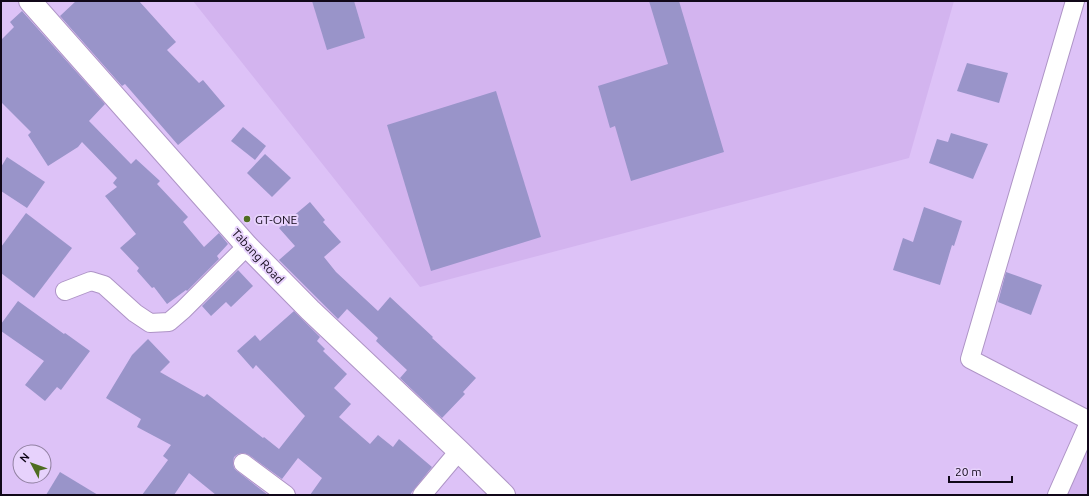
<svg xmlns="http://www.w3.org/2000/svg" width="1089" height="496" viewBox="0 0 1089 496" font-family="Ubuntu,sans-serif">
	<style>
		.built { fill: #d3b4ef }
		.building { fill: #9994c9 }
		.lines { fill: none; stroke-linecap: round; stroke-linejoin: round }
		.minor-casing { stroke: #ae94c6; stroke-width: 20 }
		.secondary-casing { stroke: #ae94c6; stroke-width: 24 }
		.minor { stroke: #fff; stroke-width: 18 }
		.secondary { stroke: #fff; stroke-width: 22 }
		.poi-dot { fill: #4f6d21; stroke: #e7d2fc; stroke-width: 1.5 }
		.labels { text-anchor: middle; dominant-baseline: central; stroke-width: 4; stroke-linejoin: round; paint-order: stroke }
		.poi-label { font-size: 12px; fill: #110819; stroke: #e7d2fc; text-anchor: start }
		.street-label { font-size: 12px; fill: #110819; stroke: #e7d2fc }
	</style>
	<rect width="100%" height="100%" fill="#ddc2f7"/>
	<!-- built -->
	<g class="built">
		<path d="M193 1H954L909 158 420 287Z"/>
		<path d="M1088 440V495H1064Z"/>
	</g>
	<!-- building -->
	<g class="building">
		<path d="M76 1H139L176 42 167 50 199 83 203 80 225 106 178 145 125 84 122 86 60 16Z"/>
		<path d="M312 1H354L365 38 327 50Z"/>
		<path d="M649 1H679L724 152 631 181 615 126 610 128 598 86 668 64Z"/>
		<path d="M22 11 105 104 89 121 131 164 136 159 160 181 157 184 188 217 183 222 204 247 219 233 228 244 217 256 219 259 187 291 186 290 167 304 154 287 152 288 137 271 139 268 120 248 136 234 105 196 117 187 113 183 117 178 82 142 78 147 48 166 28 135 31 132 1 102V40L14 27 10 22Z"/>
		<path d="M967 63 1008 73 999 103 957 91Z"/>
		<path d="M496 91 541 237 431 271 387 125Z"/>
		<path d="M243 127 266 146 255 160 231 141Z"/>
		<path d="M951 133 988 144 973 179 929 163 937 139 948 142Z"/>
		<path d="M265 154 291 178 272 197 247 173Z"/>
		<path d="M7 157 45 182 27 208 1 191V167Z"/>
		<path d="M310 202 325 220 323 222 341 242 324 257 336 272 378 311 390 297 433 337 432 338 476 378 463 392 465 394 442 418 400 378 407 370 376 341 378 338 347 309 338 319 279 260 295 246 279 228Z"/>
		<path d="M924 207 962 221 954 246 952 245 940 285 893 270 903 238 913 242Z"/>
		<path d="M26 213 72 248 34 298 1 273V247Z"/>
		<path d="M238 270 253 286 231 307 226 302 211 316 202 306Z"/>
		<path d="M1006 272 1042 285 1031 315 998 302Z"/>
		<path d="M18 301 64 334 65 333 90 351 61 390 57 387 45 401 25 385 44 361 1 331V324Z"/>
		<path d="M294 311 320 337 317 341 325 349 323 351 347 374 334 388 351 404 339 417 370 444 378 435 393 447 399 439 432 467 412 492 410 495H310L322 478 298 458 282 479 249 455 244 453 238 454 234 457 233 462 234 468 237 471 268 495H216L189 473 174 495H142L168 460 163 456 171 445 137 427 141 419 106 398 132 355 148 339 170 362 160 372 204 397 207 394 263 438 264 437 279 449 305 416 256 365 253 369 237 351 255 335 260 341Z"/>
		<path d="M60 472 98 495H46Z"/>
	</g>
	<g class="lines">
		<!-- minor casing -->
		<g class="minor-casing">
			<g id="minor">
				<path d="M1075 1 970 359 1088 420"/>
				<path d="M65 291 91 281 104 285 135 313 150 323 169 322 183 310 247 246"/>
				<path d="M243 463 286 495"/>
				<path d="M422 495 459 451"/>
				<path d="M1057 495 1088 425"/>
			</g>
		</g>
		<!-- secondary casing -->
		<g class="secondary-casing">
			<path id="secondary" d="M30 1 247 246 310 310 459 451 504 495"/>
		</g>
		<!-- minor -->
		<use href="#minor" class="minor"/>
		<!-- secondary -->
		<use href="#secondary" class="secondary"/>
	</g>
	<!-- markers -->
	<circle class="poi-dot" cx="247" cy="219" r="4"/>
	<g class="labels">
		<!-- poi labels -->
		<g class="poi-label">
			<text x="255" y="219">GT-ONE</text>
		</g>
		<!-- street labels -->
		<g class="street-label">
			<text transform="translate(258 256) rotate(47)">Tabang Road</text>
		</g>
	</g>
	<!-- border -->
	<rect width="1089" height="496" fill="none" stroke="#110819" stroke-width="4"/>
	<!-- north arrow -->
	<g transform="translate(32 464) rotate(311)"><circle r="19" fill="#e7d2fc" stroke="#9181a1"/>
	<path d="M0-3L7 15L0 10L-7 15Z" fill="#4f6d21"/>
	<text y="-6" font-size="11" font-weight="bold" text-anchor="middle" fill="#110819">N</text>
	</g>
	<!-- scale -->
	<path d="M949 476v6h63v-6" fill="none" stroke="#110819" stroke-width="2"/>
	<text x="955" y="476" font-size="12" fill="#110819" stroke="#e7d2fc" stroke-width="3" paint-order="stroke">20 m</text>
</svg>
